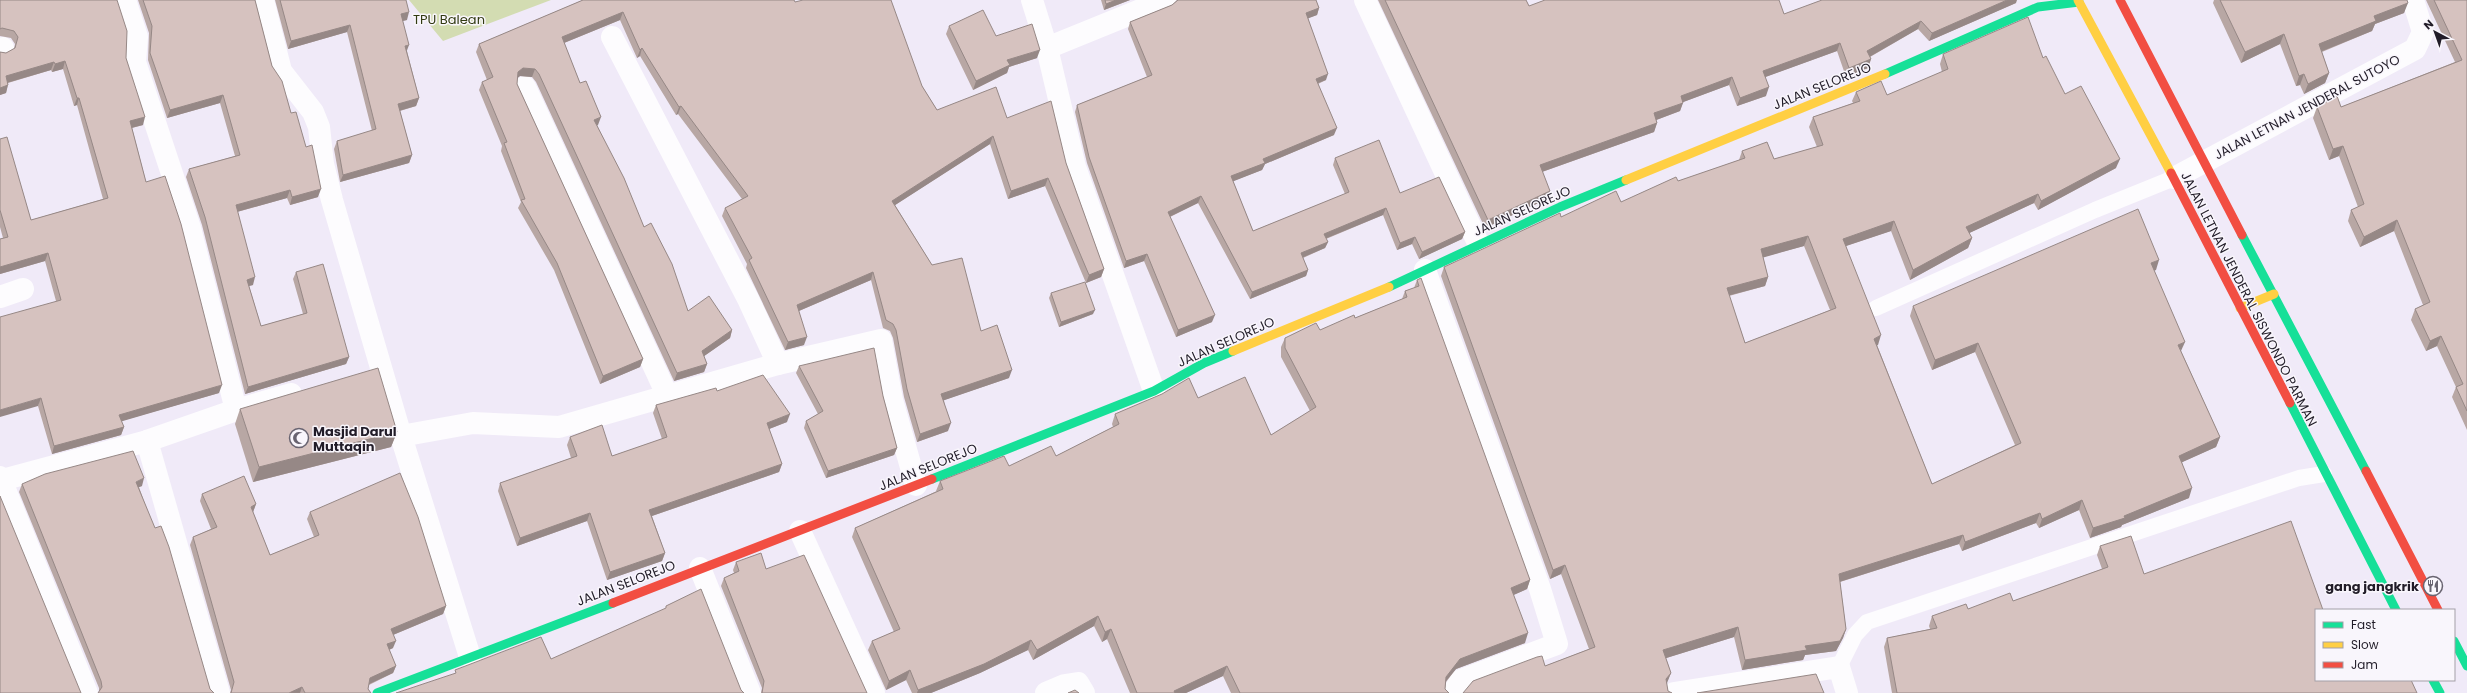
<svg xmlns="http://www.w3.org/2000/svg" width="2467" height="693" viewBox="0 0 2467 693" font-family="Poppins,sans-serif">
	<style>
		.green { fill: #d3dcb2 }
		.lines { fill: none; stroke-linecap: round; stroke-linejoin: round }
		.lane { stroke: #fdfcfe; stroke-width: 16 }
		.street { stroke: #fdfcfe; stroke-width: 22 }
		.fast { stroke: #16e098; stroke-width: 9 }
		.slow { stroke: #ffcf43; stroke-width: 9 }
		.jam { stroke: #f24e42; stroke-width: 9 }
		.wall { fill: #b8a7a4; fill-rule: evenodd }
		.shaded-wall { fill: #968886 }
		.building { fill: #d6c2bf; stroke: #968886; fill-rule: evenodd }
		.labels { text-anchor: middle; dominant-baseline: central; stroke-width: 3; stroke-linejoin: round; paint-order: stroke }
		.park-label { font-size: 13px; fill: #323a12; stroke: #f9f6fc }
		.street-label { font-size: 13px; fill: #211c28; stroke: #f9f6fc }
		.poi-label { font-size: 13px; font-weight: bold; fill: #211c28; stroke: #f9f6fc; text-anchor: start }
	</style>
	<rect width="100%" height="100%" fill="#f0eaf8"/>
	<!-- green -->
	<path class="green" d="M409 0H551L443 41Z"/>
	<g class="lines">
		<!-- lane -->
		<g class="lane">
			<path d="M1876 308 2095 210 2174 178"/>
			<path d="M1839 667 1855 635 1867 622 2299 478 2324 474"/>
		</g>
		<!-- street -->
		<g class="street">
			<path d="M125 0 137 37 135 62 190 228 236 410"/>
			<path d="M263 0 281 71 313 112 319 127 323 164 332 200 401 436 470 657"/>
			<path d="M1032 0 1047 48 1075 167 1154 391"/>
			<path d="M1365 0 1479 245"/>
			<path d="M612 37 748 299 778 364"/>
			<path d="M1047 48 1165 0"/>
			<path d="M0 49 3 48"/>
			<path d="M525 87 668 397"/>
			<path d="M2174 178 2415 49 2423 32 2413 0"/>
			<path d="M1425 270 1540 589 1557 644 1461 680 1453 693"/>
			<path d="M0 297 23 289"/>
			<path d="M401 436 473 423 559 427 778 364 881 340 892 400 916 485"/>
			<path d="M147 441 219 693"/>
			<path d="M0 477 87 693"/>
			<path d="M2 480 147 441 236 410 291 394"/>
			<path d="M800 531 874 693"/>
			<path d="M700 568 750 693"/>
			<path d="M1046 693 1065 685 1078 683 1084 693"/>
			<path d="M1674 693 1839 667 1847 693"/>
		</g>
		<!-- fast -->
		<g class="fast">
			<path d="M1885 74 2038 7 2079 2"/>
			<path d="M2242 235 2366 471"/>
			<path d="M1389 287 1560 207 1626 180"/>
			<path d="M2290 403 2396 610"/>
			<path d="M932 479 1154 391 1204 363 1233 351"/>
			<path d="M2454 641 2467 666"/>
			<path d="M2433 680 2440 693"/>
			<path d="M377 693 613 603"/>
		</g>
		<!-- slow -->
		<g class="slow">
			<path d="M2078 0 2171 173"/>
			<path d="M1626 180 1885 74"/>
			<path d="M2240 308 2274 294"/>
			<path d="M1233 351 1389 287"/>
		</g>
		<!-- jam -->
		<g class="jam">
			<path d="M2120 0 2242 235"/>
			<path d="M2171 173 2290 403"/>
			<path d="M2366 471 2438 610"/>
			<path d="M613 603 932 479"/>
		</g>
	</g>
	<!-- wall -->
	<g class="wall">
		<path d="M0 0 126 58 143 125 132 128 146 182 219 393 121 421 124 427 121 435 52 454 38 406 56 301 45 261 0 274V239L3 238 0 227V139L31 220 103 199 77 105 74 106 63 69 52 72 51 70 8 83 6 93 0 95V52L6 53 14 49 15 44 11 38 0 36Z"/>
		<path d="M138 0H255L272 66 291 113 318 197 290 205 287 198 237 212 253 285 249 286 261 326 303 314 293 279 296 272 349 357 346 364 245 394 202 225 186 177 189 169 235 156 220 103 167 118 148 60 149 33Z"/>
		<path d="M275 0H406L407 20 402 21 407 51 419 98 416 106 400 111 412 155 409 163 340 182 334 149 337 141 372 131 347 32 288 49Z"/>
		<path d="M583 0 795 2 922 86 937 110 1007 118 1066 163 1104 269 1101 277 1086 283 1045 186 1008 199 990 144 895 205 932 265 981 331 1009 378 944 400 948 431 917 442 904 397 893 338 890 331 883 328 871 280 799 311 804 345 785 350 746 268 747 264 722 216 725 208 742 199 678 114 676 115 640 56 637 58 620 20 564 43 580 83 598 125H597L644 227 688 311 732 330 730 338 704 356 707 364 704 372 674 381 536 82 532 77 520 76 517 78V84L643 359 640 367 600 384 554 270 518 208 521 202 501 151 502 146 479 90 482 82 487 80 476 52 479 44Z"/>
		<path d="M1101 0H1130L1104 10Z"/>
		<path d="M1177 0H1316L1319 8 1317 15 1308 18 1326 80 1318 84 1334 135 1265 164 1262 170 1233 181 1253 231 1345 194 1333 165 1335 158 1400 193 1465 232 1462 239 1419 259 1412 244 1397 250 1383 215 1326 239 1328 242 1325 248 1303 258 1308 270 1306 276 1250 299 1198 203 1170 217 1212 322 1176 337 1144 261 1124 268 1087 163 1075 112 1077 105 1147 77 1128 29 1130 22 1172 5Z"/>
		<path d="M1378 0H1526L1529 6 1784 14 2016 3 1929 41 1918 29 1870 57 1871 59 1868 68 1846 77 1837 51 1765 77 1766 96 1737 106 1729 85 1683 102 1680 111 1656 120 1657 123 1654 132 1542 172 1547 199 1485 228Z"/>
		<path d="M2214 0H2407L2404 13 2375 24 2372 31 2322 52 2329 73 2325 83 2304 94 2300 85 2296 86 2280 44 2241 63 2213 3Z"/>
		<path d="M2426 0H2467V430L2452 397 2456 387 2437 346 2426 351 2411 320 2415 309 2423 305 2394 231 2360 247 2348 221 2351 210 2358 207 2339 156 2329 160 2313 118 2317 107H2341L2455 62Z"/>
		<path d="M949 26 996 36 1037 58 1009 67 1007 73 973 90 946 34Z"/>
		<path d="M1943 54 2043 58 2065 94 2116 168 2038 210 2034 203 1969 233 1972 238 1968 248 1910 280 1891 231 1846 246 1878 345H1877L1932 484 2015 445 1975 352 1932 370 1910 316 1913 306 2156 270H2154L2181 351 2220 437 2216 447 2182 462 2189 498 2122 525 2121 527 2090 538 2079 510 2039 528 2036 523 1962 551 1959 544 1840 582 1846 629 1843 638 1836 651 1805 655 1803 660 1742 670 1734 637 1666 658 1671 673 1666 684 1668 691 1545 666 1589 649 1561 574 1550 579 1441 276 1444 267 1561 217 1621 202 1739 160 1742 151 1774 159 1817 147 1809 127 1813 117 1853 103 1852 101 1856 92 1887 95 1942 72 1940 64ZM1804 246 1830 310 1745 343 1729 296 1765 286 1768 277 1763 257Z"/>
		<path d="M1417 280 1530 580 1527 589 1513 595 1525 643 1456 669 1446 682 1445 689 1449 693H1231L1223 676 1186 693H1130L1107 639 1102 642 1094 626 1033 660 1028 650 980 673 931 693H912L906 680 886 690 868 650 872 641 894 632 852 537 855 528 937 491H936L940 481 1009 466 1056 456 1113 427 1112 424 1115 414 1198 398 1271 435 1310 411 1281 357V347L1285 338 1320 330 1355 318 1402 299 1405 291 1414 288Z"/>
		<path d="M1051 293 1093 314 1059 327 1049 298Z"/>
		<path d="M799 366 883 396 897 448 894 455 826 478 804 428 806 421 818 414 796 373Z"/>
		<path d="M717 391 787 422 769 429 782 464 779 472 652 516 665 553 662 561 607 580 587 521 517 546 498 491 500 483 571 458 567 445 570 437 612 456 662 439 653 413 656 405Z"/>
		<path d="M240 409 397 432 391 447 253 482 235 424Z"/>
		<path d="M22 484 142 486 139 487 210 689 99 691V688L19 492Z"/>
		<path d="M202 494 256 504 253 512 270 555 314 537 307 519 310 512 446 606 443 614 393 635V648L389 650 396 666 393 673 369 685 368 689 371 693H230L231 690 190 545 193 537 211 529 200 501Z"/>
		<path d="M2100 546 2144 574 2316 680 2417 693H1892L1884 647 1887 638 1930 629 1929 626 1932 616 2013 601 2102 569 2097 555Z"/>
		<path d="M736 562 766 569 867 693H761L762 688 721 586 724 578 734 573 733 570Z"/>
	</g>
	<!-- shaded-wall -->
	<g class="shaded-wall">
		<path d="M1116 0H1130L1104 10 1106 4Z"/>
		<path d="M2007 0H2017L2016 3 1929 41 1932 33Z"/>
		<path d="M2408 3 2404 13 2375 24 2372 31 2315 54 2319 44 2374 16Z"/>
		<path d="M1319 8 1317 15 1304 20 1306 13Z"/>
		<path d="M409 12 407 20 398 22 401 14Z"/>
		<path d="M623 12 620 20 559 45 562 37Z"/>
		<path d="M1921 21 1918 29 1864 60 1867 51Z"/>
		<path d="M350 25 347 32 288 49 291 41Z"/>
		<path d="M2284 34 2280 44 2241 63 2245 52Z"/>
		<path d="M1840 43 1837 51 1760 79 1763 71Z"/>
		<path d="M409 45 406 53 405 46Z"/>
		<path d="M642 48 640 56 637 58 640 50Z"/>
		<path d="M1040 50 1037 58 1009 67 1007 73 973 90 976 81 1007 60Z"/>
		<path d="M1871 59 1868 68 1846 77 1849 68Z"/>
		<path d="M65 61 63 69 52 72 55 64Z"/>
		<path d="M54 62 51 70 3 84 6 76Z"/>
		<path d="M523 68 535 69 532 77 520 76 515 80 518 72Z"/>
		<path d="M2329 73 2325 83 2304 94 2308 84Z"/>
		<path d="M1328 74 1326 80 1313 85 1316 79Z"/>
		<path d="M2304 74 2300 85 2296 86 2299 76Z"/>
		<path d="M1732 77 1729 85 1678 104 1681 96Z"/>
		<path d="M8 85 6 93 0 95V88Z"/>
		<path d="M1769 87 1766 96 1737 106 1740 98Z"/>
		<path d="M223 95 220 103 167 118 170 110Z"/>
		<path d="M77 98H79L77 105 74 106Z"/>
		<path d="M419 98 416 106 395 112 398 104Z"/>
		<path d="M1683 103 1680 111 1651 122 1654 113Z"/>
		<path d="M681 106 678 114 676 115 679 107Z"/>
		<path d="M145 117 143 125 127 129 130 121Z"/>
		<path d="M601 117 598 125 591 128 594 120Z"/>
		<path d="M1657 123 1654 132 1536 174 1540 165Z"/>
		<path d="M1337 128 1334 135 1265 164 1262 170 1229 183 1231 176 1263 159Z"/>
		<path d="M993 136 990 144 889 209 892 201Z"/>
		<path d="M2343 146 2339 156 2329 160 2333 149Z"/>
		<path d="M412 155 409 163 340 182 343 175Z"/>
		<path d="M2120 159 2116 168 2038 210 2041 201Z"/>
		<path d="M1048 178 1045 186 1008 199 1011 191Z"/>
		<path d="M321 189 318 197 290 205 292 197Z"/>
		<path d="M290 190 287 198 233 213 236 205Z"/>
		<path d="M1550 191 1547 199 1485 228 1488 220Z"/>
		<path d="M2038 194 2034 203 1963 236 1966 227Z"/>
		<path d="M1201 196 1198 203 1165 219 1168 212Z"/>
		<path d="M1386 208 1383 215 1322 240 1324 234Z"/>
		<path d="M2397 220 2394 231 2360 247 2364 237Z"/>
		<path d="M1894 221 1891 231 1840 248 1843 239Z"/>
		<path d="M1465 232 1462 239 1419 259 1422 252Z"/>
		<path d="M1808 236 1804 246 1758 259 1761 249Z"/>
		<path d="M1415 237 1412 244 1397 250 1400 243Z"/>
		<path d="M1972 238 1968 248 1910 280 1913 270Z"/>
		<path d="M1328 242 1325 248 1299 259 1301 253Z"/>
		<path d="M48 253 45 261 0 274V267Z"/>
		<path d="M1147 254 1144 261 1124 268 1126 261Z"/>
		<path d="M2159 260 2156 270 2148 273 2151 263Z"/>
		<path d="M1104 269 1101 277 1086 283 1089 275Z"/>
		<path d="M1308 270 1306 276 1250 299 1252 292Z"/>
		<path d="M873 272 871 280 794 313 797 305Z"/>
		<path d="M255 277 253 285 244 287 247 280Z"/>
		<path d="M1768 277 1765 286 1723 297 1727 288Z"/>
		<path d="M1095 310 1093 314 1059 327 1061 322Z"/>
		<path d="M1215 315 1212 322 1176 337 1178 330Z"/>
		<path d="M732 330 730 338 700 359 702 351Z"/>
		<path d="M1881 335 1878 345 1871 348 1874 339Z"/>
		<path d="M2441 336 2437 346 2426 351 2430 341Z"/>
		<path d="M807 337 804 345 785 350 788 342Z"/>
		<path d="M2185 342 2181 351 2178 345Z"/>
		<path d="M1978 343 1975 352 1932 370 1935 360Z"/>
		<path d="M349 357 346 364 245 394 248 387Z"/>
		<path d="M643 359 640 367 600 384 603 376Z"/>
		<path d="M707 364 704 372 674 381 677 373Z"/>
		<path d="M1012 370 1009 378 939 402 941 394Z"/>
		<path d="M222 385 219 393 116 423 119 415Z"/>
		<path d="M41 398 38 406 0 417V410Z"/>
		<path d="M790 414 787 422 764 431 767 423Z"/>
		<path d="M951 423 948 431 917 442 920 434Z"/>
		<path d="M124 427 121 435 52 454 54 446Z"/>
		<path d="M397 432 391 447 253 482 259 467Z"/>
		<path d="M2220 437 2216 447 2176 465 2179 456Z"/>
		<path d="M897 448 894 455 826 478 828 471Z"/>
		<path d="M782 464 779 472 646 518 649 510Z"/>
		<path d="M144 478 142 486 134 489 136 482Z"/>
		<path d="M2192 488 2189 498 2122 525 2121 527 2090 538 2093 528Z"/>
		<path d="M2082 500 2079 510 2039 528 2042 519Z"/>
		<path d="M256 504 253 512 251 507Z"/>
		<path d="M590 513 587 521 517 546 520 538Z"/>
		<path d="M2040 513 2036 523 1962 551 1965 542Z"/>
		<path d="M1963 535 1959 544 1836 583 1839 574Z"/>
		<path d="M665 553 662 561 607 580 610 572Z"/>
		<path d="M1565 565 1561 574 1550 579 1553 570Z"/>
		<path d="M1530 580 1527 589 1507 598 1511 588Z"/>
		<path d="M446 606 443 614 388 637 391 629Z"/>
		<path d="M1098 616 1094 626 1033 660 1037 650Z"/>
		<path d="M1738 627 1734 637 1660 660 1663 650Z"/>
		<path d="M1111 629 1107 639 1102 642 1105 632Z"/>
		<path d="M1846 629 1843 638 1836 651 1805 655 1803 660 1742 670 1745 660 1805 646Z"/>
		<path d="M1528 633 1525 643 1456 669 1442 686 1446 677 1460 659Z"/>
		<path d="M1031 640 1028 650 980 673 931 693H917L918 690Z"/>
		<path d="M396 641 393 648 384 652 387 644Z"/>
		<path d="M396 666 393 673 367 685 370 678Z"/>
		<path d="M1227 666 1223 676 1186 693H1174V691Z"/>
		<path d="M910 670 906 680 886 690 889 681Z"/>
		<path d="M1671 673 1667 683 1662 689 1666 679Z"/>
		<path d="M302 687 300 693H289Z"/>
	</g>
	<!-- building -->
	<g class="building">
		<path d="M0 0H117L127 31 126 58 145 117 130 121 146 182 165 176 181 224 222 385 119 415 124 427 54 446 41 398 0 410V317L61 300 48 253 0 267V239L8 237 0 210V139L7 137 31 220 108 198 79 98H77L65 61 55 64 54 62 6 76 8 85 0 88V52L6 53 15 48 18 37 14 31 2 28 0 29Z"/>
		<path d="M143 0H255L272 66 282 81 291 113 296 112 306 147 312 145 321 189 292 197 290 190 236 205 255 277 247 280 261 326 307 313 296 272 323 264 349 357 248 387 205 217 189 169 240 155 223 95 170 110 150 53 152 26Z"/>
		<path d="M280 0H406L409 12 401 14 409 45 405 46 419 98 398 104 412 155 343 175 337 141 376 129 350 25 291 41Z"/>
		<path d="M583 0H794L795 2 803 0H891L922 86 937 110 996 87 1007 118 1051 101 1066 163 1104 269 1089 275 1048 178 1011 191 993 136 892 201 932 265 962 258 981 331 997 325 1012 370 941 394 951 423 920 434 907 389 896 330 893 324 886 320 873 272 797 305 807 337 788 342 749 260 752 258 725 208 748 196 681 106 679 107 642 48 640 50 623 12 562 37 580 83 586 81 601 117 594 120 624 178 644 227 651 223 672 264 688 311 709 296 732 330 702 351 707 364 677 373 539 74 535 69 523 68 518 72 517 84 643 359 603 376 557 263 521 200 525 199 504 143 507 142 482 82 493 77 479 44Z"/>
		<path d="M1105 0H1116L1106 4Z"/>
		<path d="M1178 0H1316L1319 8 1306 13 1328 74 1316 79 1337 128 1263 159 1265 163 1231 176 1253 231 1349 192 1335 158 1379 140 1400 193 1439 177 1465 232 1422 252 1415 237 1400 243 1386 208 1324 234 1328 242 1301 253 1308 270 1252 292 1201 196 1168 212 1215 315 1178 330 1147 254 1126 261 1089 157 1077 105 1152 75 1130 22 1172 5Z"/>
		<path d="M1385 0H1526L1529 6 1545 0H1779L1784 14 1822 0H2007L1932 33 1921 21 1867 51 1871 59 1849 68 1840 43 1763 71 1769 87 1740 98 1732 77 1681 96 1683 103 1654 113 1657 123 1540 165 1550 191 1488 220Z"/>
		<path d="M2220 0H2407L2408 3 2374 16 2376 21 2319 44 2329 73 2308 84 2304 74 2299 76 2284 34 2245 52Z"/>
		<path d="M2434 0H2467V411L2456 387 2463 384 2441 336 2430 341 2415 309 2430 302 2397 220 2364 237 2351 210 2364 204 2343 146 2333 149 2317 107 2337 96 2341 107 2462 60Z"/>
		<path d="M983 10 996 36 1032 24 1040 50 1007 60 1010 65 976 81 949 26Z"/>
		<path d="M2028 17 2043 58 2046 56 2065 94 2081 86 2120 159 2041 201 2038 194 1966 227 1972 238 1913 270 1894 221 1843 239 1881 335 1874 339 1932 484 2021 443 1978 343 1935 360 1913 306 2138 209 2159 260 2151 263 2185 342 2178 345 2220 437 2179 456 2192 488 2124 516 2125 518 2093 528 2082 500 2042 519 2040 513 1965 542 1963 535 1839 574 1846 629 1840 641 1805 646 1807 650 1745 660 1738 627 1663 650 1671 673 1666 679 1668 691 1672 693H1463L1473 681 1537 657 1542 656 1545 666 1595 647 1565 565 1553 570 1444 267 1560 213 1561 217 1616 191 1621 202 1676 177 1678 181 1745 158 1742 151 1767 142 1774 159 1823 145 1813 117 1860 101 1856 92 1881 81 1887 95 1948 69 1943 54ZM1808 236 1836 308 1745 343 1727 288 1768 277 1761 249Z"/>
		<path d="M1421 278 1530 580 1511 588 1528 633 1460 659 1446 677 1445 689 1449 693H1240L1227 666 1174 691 1175 693H1137L1111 629 1105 632 1098 616 1037 650 1031 640 984 664 918 690 910 670 889 681 872 641 900 629 855 528 943 489 940 481 1004 456 1009 466 1051 446 1056 456 1119 424 1115 414 1162 394 1189 378 1198 398 1245 377 1271 435 1316 407 1285 348V338L1316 323 1320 330 1354 315 1355 318 1407 297 1405 291 1419 286 1417 280Z"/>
		<path d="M1085 282 1095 310 1061 322 1051 293Z"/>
		<path d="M874 348 883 396 897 448 828 471 806 421 823 411 799 366Z"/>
		<path d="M378 368 397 432 259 467 240 409Z"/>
		<path d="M763 375 790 414 767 423 782 464 649 510 665 553 610 572 590 513 520 538 500 483 577 456 570 437 602 425 612 456 667 437 656 405 716 388 717 391Z"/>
		<path d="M133 451 144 478 136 482 155 528 161 526 169 547 210 689 214 693H98L102 687 101 681 22 484 45 474Z"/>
		<path d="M400 473 418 517 446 606 391 629 396 641 387 644 396 666 370 678 368 689 371 693H305L302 687 289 693H231L234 682 193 537 217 527 202 494 244 476 256 504 251 507 270 555 319 535 310 512Z"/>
		<path d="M0 496 81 693H0Z"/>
		<path d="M2291 521 2323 610H2316V680H2411L2417 693H1897L1887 638 1937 628 1932 616 1966 604 1968 609 2010 593 2013 601 2108 567 2100 546 2131 536 2144 574Z"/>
		<path d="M761 553 766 569 804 555 867 693H762L764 681 724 578 739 571 736 562Z"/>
		<path d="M701 589 741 690 744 693H396L456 673 455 670 541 637 551 659 666 608V606Z"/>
		<path d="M1816 674 1824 693H1697Z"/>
		<path d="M1075 690 1079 693H1068Z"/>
	</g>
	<!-- icons -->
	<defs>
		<g id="mosque-ring" transform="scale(1)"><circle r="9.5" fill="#f9f6fc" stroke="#696471" stroke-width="1.5"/><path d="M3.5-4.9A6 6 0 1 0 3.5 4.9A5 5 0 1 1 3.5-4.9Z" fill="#696471"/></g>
		<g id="restaurant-ring" transform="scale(1)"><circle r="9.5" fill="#f9f6fc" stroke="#696471" stroke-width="1.5"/><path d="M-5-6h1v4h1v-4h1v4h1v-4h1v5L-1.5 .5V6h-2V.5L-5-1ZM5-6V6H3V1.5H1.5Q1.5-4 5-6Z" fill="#696471"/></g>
	</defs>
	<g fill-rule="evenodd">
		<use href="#mosque-ring" x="299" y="438"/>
		<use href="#restaurant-ring" x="2433" y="586"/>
	</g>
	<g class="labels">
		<!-- park labels -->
		<g class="park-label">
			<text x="449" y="19">TPU Balean</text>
		</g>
		<!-- street labels -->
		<g class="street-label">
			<text transform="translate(1822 86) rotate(-22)">JALAN SELOREJO</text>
			<text transform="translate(2307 107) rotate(-28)">JALAN LETNAN JENDERAL SUTOYO</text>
			<text transform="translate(1522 211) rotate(-24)">JALAN SELOREJO</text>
			<text transform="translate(2249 299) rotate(63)">JALAN LETNAN JENDERAL SISWONDO PARMAN</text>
			<text transform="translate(1226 342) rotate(-24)">JALAN SELOREJO</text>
			<text transform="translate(928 467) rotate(-22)">JALAN SELOREJO</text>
			<text transform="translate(626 583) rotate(-21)">JALAN SELOREJO</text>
		</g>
		<!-- poi labels -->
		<g class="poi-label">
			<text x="313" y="431">Masjid Darul<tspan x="313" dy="15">Muttaqin</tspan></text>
			<text x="2419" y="586" text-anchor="end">gang jangkrik</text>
		</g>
	</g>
	<!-- legend -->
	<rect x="2315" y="609" width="140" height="72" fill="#f9f6fc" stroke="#a39fa7"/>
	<rect x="2323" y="622" width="20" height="6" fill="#16e098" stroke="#a39fa7"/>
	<text x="2351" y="629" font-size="12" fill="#211c28">Fast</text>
	<rect x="2323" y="642" width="20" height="6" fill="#ffcf43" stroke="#a39fa7"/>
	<text x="2351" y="649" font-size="12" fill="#211c28">Slow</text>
	<rect x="2323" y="662" width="20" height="6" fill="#f24e42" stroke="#a39fa7"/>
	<text x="2351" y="669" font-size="12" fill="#211c28">Jam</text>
	<!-- north arrow -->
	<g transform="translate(2435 32) rotate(319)" stroke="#f9f6fc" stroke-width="3" paint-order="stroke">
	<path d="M0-3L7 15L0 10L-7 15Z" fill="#211c28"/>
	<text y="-6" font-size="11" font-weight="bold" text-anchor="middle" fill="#211c28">N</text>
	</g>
</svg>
